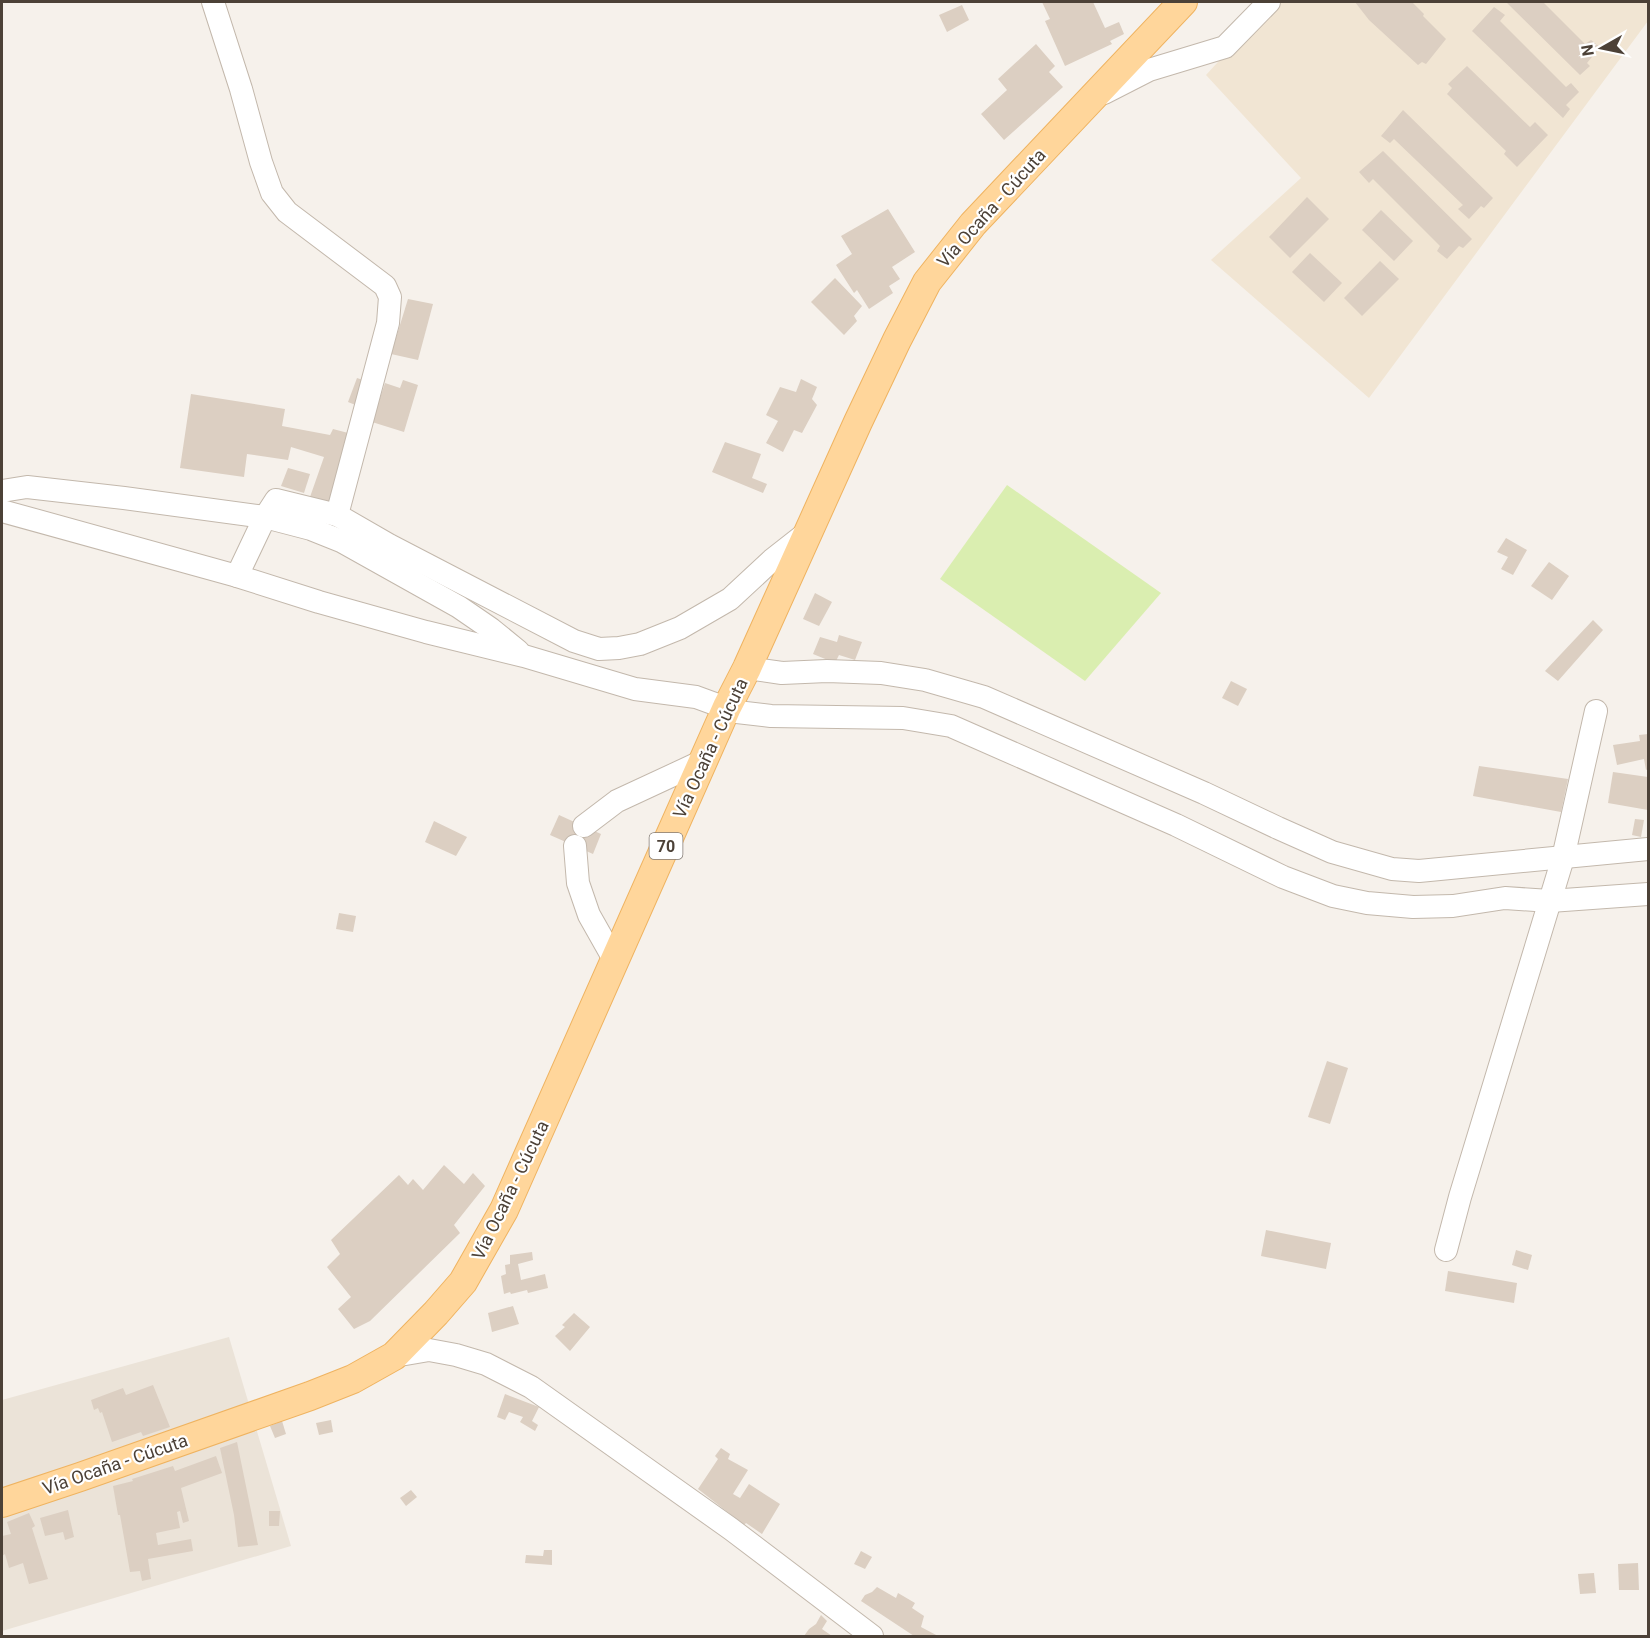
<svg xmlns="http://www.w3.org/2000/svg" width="1650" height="1638" viewBox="0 0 1650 1638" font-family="Roboto,sans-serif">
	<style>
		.residential { fill: #ebe3d8 }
		.education { fill: #f1e5d3 }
		.green { fill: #daeeb0 }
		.building { fill: #dccfc2 }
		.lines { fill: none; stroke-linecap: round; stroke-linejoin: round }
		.minor-casing { stroke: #c3b8ac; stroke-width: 24 }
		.major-casing { stroke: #efb360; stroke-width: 30 }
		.minor { stroke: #fff; stroke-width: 22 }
		.major { stroke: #ffd69b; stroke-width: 28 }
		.labels { text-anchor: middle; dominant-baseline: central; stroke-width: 4.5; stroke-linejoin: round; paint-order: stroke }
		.shield { fill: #fff; stroke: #827a73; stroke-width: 1.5 }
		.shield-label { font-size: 16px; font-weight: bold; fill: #4c4137 }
		.street-label { font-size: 18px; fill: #4c4137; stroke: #fff }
	</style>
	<rect width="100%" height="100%" fill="#f6f1eb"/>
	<!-- residential -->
	<path class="residential" d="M229 1337 291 1546 2 1631V1400Z"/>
	<!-- education -->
	<path class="education" d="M1273 2H1648V21L1369 398 1211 260 1301 178 1206 75Z"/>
	<!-- green -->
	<path class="green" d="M1007 485 1161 593 1085 681 940 579Z"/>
	<!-- building -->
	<g class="building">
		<path d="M1042 2H1093L1105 28 1119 22 1124 34 1110 41 1112 44 1065 66 1045 21 1050 19Z"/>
		<path d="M1355 2H1412L1424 14 1423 16 1446 39 1426 64 1422 62 1418 65 1369 20Z"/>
		<path d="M1506 2H1543L1585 44 1591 40 1600 47 1587 63 1590 66 1580 75Z"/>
		<path d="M962 5 969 20 947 32 939 15Z"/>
		<path d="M1494 7 1505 15 1500 21 1566 87 1571 83 1579 92 1566 105 1570 109 1563 118 1472 31Z"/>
		<path d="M1036 44 1055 66 1049 72 1063 87 1004 140 981 114 1007 90 998 79Z"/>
		<path d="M1467 66 1530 127 1535 122 1548 135 1517 167 1504 154 1506 151 1447 94 1452 88 1448 84Z"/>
		<path d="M1403 110 1493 198 1484 208 1481 206 1469 219 1458 209 1463 205 1394 139 1390 143 1381 136Z"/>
		<path d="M1383 151 1472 239 1463 248 1459 246 1447 259 1437 251 1440 246 1373 179 1369 183 1359 172Z"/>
		<path d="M1307 197 1329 219 1290 258 1269 237Z"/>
		<path d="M888 209 915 252 892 267 900 279 889 286 893 293 869 309 857 290 854 293 836 265 852 254 841 236Z"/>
		<path d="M1381 210 1413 241 1394 261 1362 230Z"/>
		<path d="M1310 253 1342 283 1324 302 1292 272Z"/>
		<path d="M1380 261 1399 279 1362 316 1344 298Z"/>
		<path d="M835 278 862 306 854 316 857 321 844 335 811 302Z"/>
		<path d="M408 299 433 304 418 360 391 354Z"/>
		<path d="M357 378 366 381 358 406 348 402Z"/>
		<path d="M801 379 817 387 812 399 817 405 802 433 794 430 783 452 766 443 778 421 766 415 780 387 796 392Z"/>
		<path d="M403 380 418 385 404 432 372 422 385 383 400 388Z"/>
		<path d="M191 394 285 409 282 426 330 435 333 429 352 434 329 504 310 497 324 457 291 447 288 460 247 454 244 477 180 468Z"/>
		<path d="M725 442 761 454 752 478 767 484 763 493 712 472Z"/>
		<path d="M288 468 310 474 304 493 281 486Z"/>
		<path d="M1506 538 1527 550 1513 575 1501 569 1508 557 1497 552Z"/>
		<path d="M1549 562 1569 576 1552 600 1531 586Z"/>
		<path d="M815 593 832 602 819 626 803 619Z"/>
		<path d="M1593 620 1603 630 1558 681 1545 671Z"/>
		<path d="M839 635 862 642 855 660 839 655 835 663 813 654 820 637 837 642Z"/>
		<path d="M1231 681 1247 689 1238 706 1222 698Z"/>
		<path d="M1648 734V769L1646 770 1644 759 1617 765 1613 745 1640 741 1639 735Z"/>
		<path d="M1479 766 1568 779 1561 812 1473 796Z"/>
		<path d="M1613 772 1648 777V810L1608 803Z"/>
		<path d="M559 815 601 834 593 854 550 835Z"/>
		<path d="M1635 819 1644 820 1641 837 1632 835Z"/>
		<path d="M434 821 467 837 456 856 425 842Z"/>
		<path d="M339 913 356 916 353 932 336 929Z"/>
		<path d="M1327 1061 1348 1068 1330 1124 1308 1117Z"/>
		<path d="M444 1165 464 1184 473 1173 485 1186 454 1225 460 1233 370 1321 354 1329 338 1309 351 1297 327 1267 340 1254 331 1240 399 1175 408 1185 413 1179 423 1190Z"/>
		<path d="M1266 1230 1331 1243 1326 1269 1261 1256Z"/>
		<path d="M1516 1250 1532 1255 1528 1270 1512 1265Z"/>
		<path d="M532 1252 533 1260 518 1264 521 1280 545 1274 548 1288 528 1293 527 1290 511 1294 510 1292 504 1294 501 1276 506 1274 505 1265 510 1264V1255Z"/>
		<path d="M1448 1271 1517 1283 1514 1303 1445 1291Z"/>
		<path d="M513 1306 519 1324 492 1332 488 1313Z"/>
		<path d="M574 1313 590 1327 570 1351 555 1336 565 1327 562 1325Z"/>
		<path d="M153 1385 170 1427 143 1436 141 1432 112 1442 102 1412 100 1413 98 1408 94 1410 91 1400 123 1388 126 1395Z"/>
		<path d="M505 1394 539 1407 532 1421 538 1425 535 1431 520 1422 523 1417 509 1412 505 1420 497 1417Z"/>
		<path d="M331 1420 333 1432 319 1435 316 1423Z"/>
		<path d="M282 1421 286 1434 275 1438 270 1426Z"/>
		<path d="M237 1442 258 1545 238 1547 234 1515 220 1448Z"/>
		<path d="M721 1448 730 1454 728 1459 748 1470 733 1494 740 1498 749 1484 780 1504 762 1534 746 1523 744 1525 698 1489 718 1459 715 1456Z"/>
		<path d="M216 1456 222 1473 181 1488 189 1521 183 1523 180 1511 177 1512 180 1528 156 1533 158 1545 191 1539 193 1551 148 1559 151 1579 142 1581 140 1571 130 1572 120 1515H118L113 1486 133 1481 132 1479 173 1466 175 1471Z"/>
		<path d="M411 1490 417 1497 406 1506 400 1498Z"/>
		<path d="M68 1510 74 1537 65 1540 63 1532 45 1536 40 1518Z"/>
		<path d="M269 1511H280L279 1526H269Z"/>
		<path d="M29 1513 35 1526 32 1528 48 1579 29 1584 23 1563 9 1568 5 1554 2 1556V1536L11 1534 7 1522Z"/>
		<path d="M544 1550H552V1565L525 1563 526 1555 543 1556Z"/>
		<path d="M861 1551 872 1557 865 1569 854 1564Z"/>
		<path d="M1638 1563 1639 1590H1619L1618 1564Z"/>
		<path d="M1594 1573 1596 1593 1580 1594 1578 1574Z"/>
		<path d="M877 1587 896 1598 898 1593 915 1603 912 1608 924 1616 921 1627 938 1636H914L861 1601 865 1595 872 1592Z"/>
		<path d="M821 1615 827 1621 822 1629 832 1636H804L809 1629 816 1624Z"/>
	</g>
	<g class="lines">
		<!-- minor casing -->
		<g class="minor-casing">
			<g id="minor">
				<path d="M213 2 241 89 261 162 272 193 287 212 385 286 390 297 388 323 337 515"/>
				<path d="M1104 93 1149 70 1225 47 1269 2"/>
				<path d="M2 491 27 487 124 498 265 517 311 529 341 541 459 607 491 629 518 651"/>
				<path d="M2 511 237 576 319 602 426 632 524 656 635 689 696 697 737 712 771 716 903 718 951 726 1176 825 1283 877 1333 896 1367 903 1413 907 1453 906 1505 898 1550 901 1648 894"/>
				<path d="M237 576 265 517 276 500 337 515 389 545 574 641 599 649 619 648 640 644 680 628 730 599 772 560 809 531"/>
				<path d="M747 668 782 673 827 671 881 673 925 680 984 697 1204 793 1278 828 1332 852 1392 869 1419 871 1648 849"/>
				<path d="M584 826 617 801 703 761"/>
				<path d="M575 846 578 883 589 915 615 961"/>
				<path d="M1446 1250 1460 1197 1563 858 1596 711"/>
				<path d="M394 1356 429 1350 456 1355 486 1364 531 1387 731 1529 872 1636"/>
			</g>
		</g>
		<!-- major casing -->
		<g class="major-casing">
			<path id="major" d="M2 1503 80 1477 310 1396 353 1379 394 1356 436 1313 463 1282 504 1210 727 707 747 668 858 422 897 340 927 282 973 224 1183 2"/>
		</g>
		<!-- minor -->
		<use href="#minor" class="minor"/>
		<!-- major -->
		<use href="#major" class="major"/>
	</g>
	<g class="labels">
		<!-- shield labels -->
		<rect class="shield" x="649.5" y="833" width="33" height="26" rx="4.5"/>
		<g class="shield-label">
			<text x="666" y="846">70</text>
		</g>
		<!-- street labels -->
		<g class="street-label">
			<text transform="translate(991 208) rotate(-48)">Vía Ocaña - Cúcuta</text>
			<text transform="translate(710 748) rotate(-65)">Vía Ocaña - Cúcuta</text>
			<text transform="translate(510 1190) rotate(-64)">Vía Ocaña - Cúcuta</text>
			<text transform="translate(115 1464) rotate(-19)">Vía Ocaña - Cúcuta</text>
		</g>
	</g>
	<!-- border -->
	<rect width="1650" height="1638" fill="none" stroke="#4c4137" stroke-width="6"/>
	<!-- north arrow -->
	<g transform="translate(1602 48) rotate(261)" stroke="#ffffff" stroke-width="4.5" paint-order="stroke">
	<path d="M0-4.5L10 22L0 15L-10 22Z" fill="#4c4137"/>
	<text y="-9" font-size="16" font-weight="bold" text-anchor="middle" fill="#4c4137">N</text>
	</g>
</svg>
